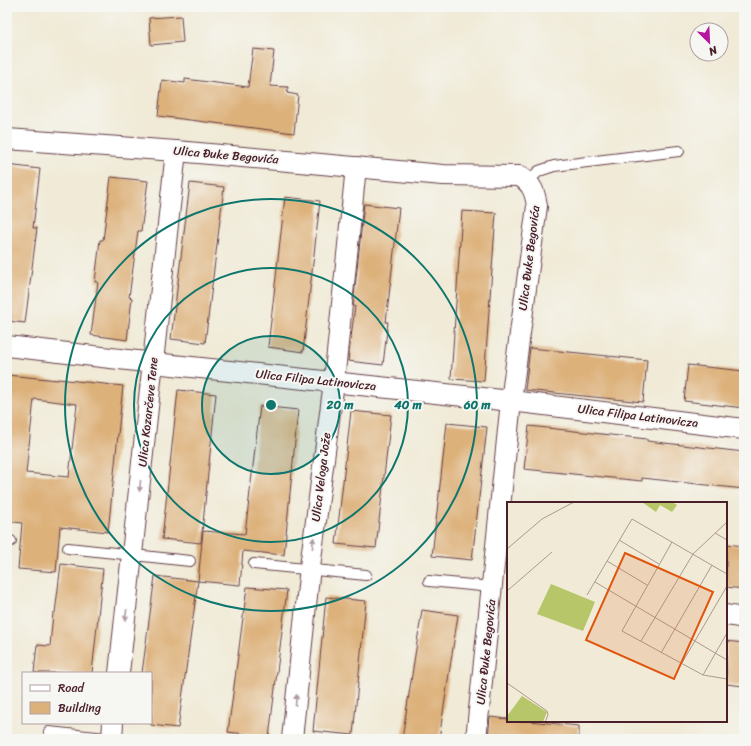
<svg xmlns="http://www.w3.org/2000/svg" width="751" height="746" viewBox="0 0 751 746" font-family="Sriracha,sans-serif">
	<style>
		.building { fill: #ddb17a; fill-rule: evenodd }
		.lines { fill: none; stroke-linecap: round; stroke-linejoin: round }
		.lane-casing { stroke: #633d45; stroke-width: 12 }
		.street-casing { stroke: #633d45; stroke-width: 22 }
		.lane { stroke: #fff; stroke-width: 10 }
		.street { stroke: #fff; stroke-width: 20 }
		.oneway { fill: #ae9aa0 }
		.ring { fill: none; stroke: #0f766e; stroke-width: 2 }
		.labels { text-anchor: middle; dominant-baseline: central; stroke-width: 4; stroke-linejoin: round; paint-order: stroke }
		.street-label { font-size: 12px; fill: #4a1f2b; stroke: #f6f6f2 }
		.inset-road { fill: none; stroke: #ae9992; stroke-width: 1 }
		.view { fill: #e0560e; fill-opacity: 0.15; stroke: #e0560e; stroke-width: 2 }
		.inset-edge { fill: none; stroke: #4a1f2b; stroke-width: 2 }
		.centre { fill: #0f766e; stroke: #f6f6f2; stroke-width: 2 }
		.ring-label { font-size: 12px; text-anchor: middle; font-weight: bold; fill: #0f766e; stroke: #f6f6f2; stroke-width: 4; stroke-linejoin: round; paint-order: stroke }
	</style>
	<rect width="100%" height="100%" fill="#f6f6f2"/>
	<filter id="ink" filterUnits="userSpaceOnUse"><feTurbulence type="fractalNoise" baseFrequency=".025" numOctaves="2"/><feDisplacementMap in="SourceGraphic" scale="8" xChannelSelector="R" yChannelSelector="G"/><feConvolveMatrix kernelMatrix="1 2 1 2 8 2 1 2 1" color-interpolation-filters="sRGB"/></filter>
	<filter id="wash" filterUnits="userSpaceOnUse"><feTurbulence type="fractalNoise" baseFrequency=".012" numOctaves="4" result="noise"/><feDisplacementMap in="SourceGraphic" scale="16" xChannelSelector="R" yChannelSelector="G"/><feGaussianBlur stdDeviation="0.9" result="paint"/><feColorMatrix in="noise" values="0 0 0 0 0 0 0 0 0 0 0 0 0 0 0 0 0 1.4 0 .05"/><feComposite in="paint" operator="in"/></filter>
	<g filter="url(#wash)">
		<rect width="100%" height="100%" fill="#f0ead6"/>
		<g id="blocks">
			<!-- building -->
			<g class="building">
				<path d="M181 16 183 42 151 45 149 18Z"/>
				<path d="M253 49 274 51 270 86 288 87 287 93 298 95 294 133 158 116 162 80 185 83V79L248 87Z"/>
				<path d="M7 165 40 169 33 228H37L25 323 7 321Z"/>
				<path d="M111 177 148 181 141 231H138L129 297 132 298 127 340 91 335 98 282H95L100 240H103Z"/>
				<path d="M190 183 224 187 205 343 171 339Z"/>
				<path d="M285 197 320 201 303 352 268 347Z"/>
				<path d="M364 204 399 208 386 322H388L383 365 348 361 355 306H353Z"/>
				<path d="M462 211 496 213 484 381 451 379Z"/>
				<path d="M530 348 647 360 643 402 525 390Z"/>
				<path d="M688 365 744 371V408L684 401Z"/>
				<path d="M7 375 58 380V379L123 386 108 532 60 527 56 572 18 569 22 523 7 521ZM34 399 77 404 69 477 26 473Z"/>
				<path d="M178 390 216 394 201 543 162 539Z"/>
				<path d="M260 406 298 410 284 555 243 551 240 585 198 581 203 531 245 534Z"/>
				<path d="M351 411 391 415 376 548 336 544Z"/>
				<path d="M447 423 487 427 472 560 432 556Z"/>
				<path d="M529 426 647 439V441L744 452V489L642 478V481L524 469Z"/>
				<path d="M726 544 744 546V589L726 587Z"/>
				<path d="M61 564 103 569 92 673H34L37 645 50 646 53 613H55Z"/>
				<path d="M155 576 198 581 178 728 151 725V673H142Z"/>
				<path d="M247 587 287 590 269 737 228 732Z"/>
				<path d="M326 597 366 601 353 735 313 731Z"/>
				<path d="M422 610 458 615 439 739H402Z"/>
				<path d="M726 641 744 643V686L726 684Z"/>
				<path d="M490 717 508 719V721H529L579 726V739H488Z"/>
			</g>
		</g>
	</g>
	<g filter="url(#ink)">
		<use href="#blocks" fill-opacity="0" stroke="#633d45" stroke-width="1"/>
		<g class="lines">
			<!-- lane casing -->
			<g class="lane-casing">
				<g id="lane">
					<path d="M528 181 539 171 554 166 679 151"/>
					<path d="M7 540 11 541"/>
					<path d="M68 548 190 561"/>
					<path d="M254 564 366 575"/>
					<path d="M429 581 492 587"/>
					<path d="M49 732 115 739"/>
				</g>
			</g>
			<!-- street casing -->
			<g class="street-casing">
				<g id="street">
					<path d="M7 139 176 151 443 175 520 176C532 184 535 192 537 206L511 401 476 739"/>
					<path d="M7 346 154 363 511 401 744 429"/>
					<path d="M726 615 744 618"/>
					<path d="M119 673 176 151"/>
					<path d="M112 739 113 723"/>
					<path d="M292 739 310 567 334 382 356 167"/>
				</g>
			</g>
			<!-- lane -->
			<use href="#lane" class="lane"/>
			<!-- street -->
			<use href="#street" class="street"/>
		</g>
		<!-- one-way arrows -->
		<defs><path id="oneway-solid" d="M-6-.8H1V-3.2L6.5 0L1 3.2V.8H-6Z"/></defs>
		<g class="oneway">
			<use href="#oneway-solid" transform="translate(140 486) rotate(96)"/>
			<use href="#oneway-solid" transform="translate(313 543) rotate(-83)"/>
			<use href="#oneway-solid" transform="translate(126 615) rotate(97)"/>
			<use href="#oneway-solid" transform="translate(296 700) rotate(-84)"/>
		</g>
	</g>
	<!-- distance rings -->
	<circle cx="271" cy="405" r="69" fill="#0f766e" fill-opacity=".12"/>
	<g class="ring">
		<circle cx="271" cy="405" r="69"/>
		<circle cx="271" cy="405" r="137"/>
		<circle cx="271" cy="405" r="206"/>
	</g>
	<g class="labels">
		<!-- street labels -->
		<g class="street-label">
			<text transform="translate(226 155) rotate(5)">Ulica Đuke Begovića</text>
			<text transform="translate(529 258) rotate(-83)">Ulica Đuke Begovića</text>
			<text transform="translate(316 380) rotate(6)">Ulica Filipa Latinovicza</text>
			<text transform="translate(148 412) rotate(-84)">Ulica Kozarčeve Tene</text>
			<text transform="translate(638 416) rotate(7)">Ulica Filipa Latinovicza</text>
			<text transform="translate(321 477) rotate(-83)">Ulica Veloga Jože</text>
			<text transform="translate(486 652) rotate(-84)">Ulica Đuke Begovića</text>
		</g>
	</g>
	<!-- overview -->
	<g transform="translate(507 502)">
		<rect width="220" height="220" fill="#f0ead6"/>
		<path d="M135 0H165L170 3 165 10 153 3 149 10ZM44 82 88 100 76 129 30 112ZM15 194 40 210 36 220H0V214Z" fill="#b6c669"/>
		<path class="inset-road" d="M208 31 220 38M112 38 152 62M165 40 115 129 196 173 220 177M0 47 35 17 67 0M100 59 140 83M88 80 220 158M0 89 45 50M80 93 125 17 220 72M134 139 186 52 220 20M154 151 205 63M175 161 220 84M196 173 220 131M0 181 40 209 41 213 38 220"/>
		<path class="view" d="M118 51 206 90 167 177 79 138Z"/>
		<rect width="220" height="220" class="inset-edge"/>
	</g>
	<circle cx="271" cy="405" r="6" class="centre"/>
	<g class="ring-label">
		<text x="340" y="409">20 m</text>
		<text x="408" y="409">40 m</text>
		<text x="477" y="409">60 m</text>
	</g>
	<!-- margin -->
	<rect width="751" height="746" fill="none" stroke="#f6f6f2" stroke-width="24"/>
	<!-- legend -->
	<rect x="22" y="672" width="130" height="52" fill="#f6f6f2" stroke="#b1a0a2"/>
	<rect x="30" y="685" width="20" height="6" fill="#ffffff" stroke="#b1a0a2"/>
	<text x="58" y="692" font-size="12" fill="#4a1f2b">Road</text>
	<rect x="30" y="702" width="20" height="12" fill="#ddb17a" stroke="#b1a0a2"/>
	<text x="58" y="712" font-size="12" fill="#4a1f2b">Building</text>
	<!-- north arrow -->
	<g transform="translate(709 42) rotate(156)"><circle r="19" fill="#f6f6f2" stroke="#b1a0a2"/>
	<path d="M0-3L7 15L0 10L-7 15Z" fill="#b5179e"/>
	<text y="-6" font-size="11" font-weight="bold" text-anchor="middle" fill="#4a1f2b">N</text>
	</g>
</svg>
